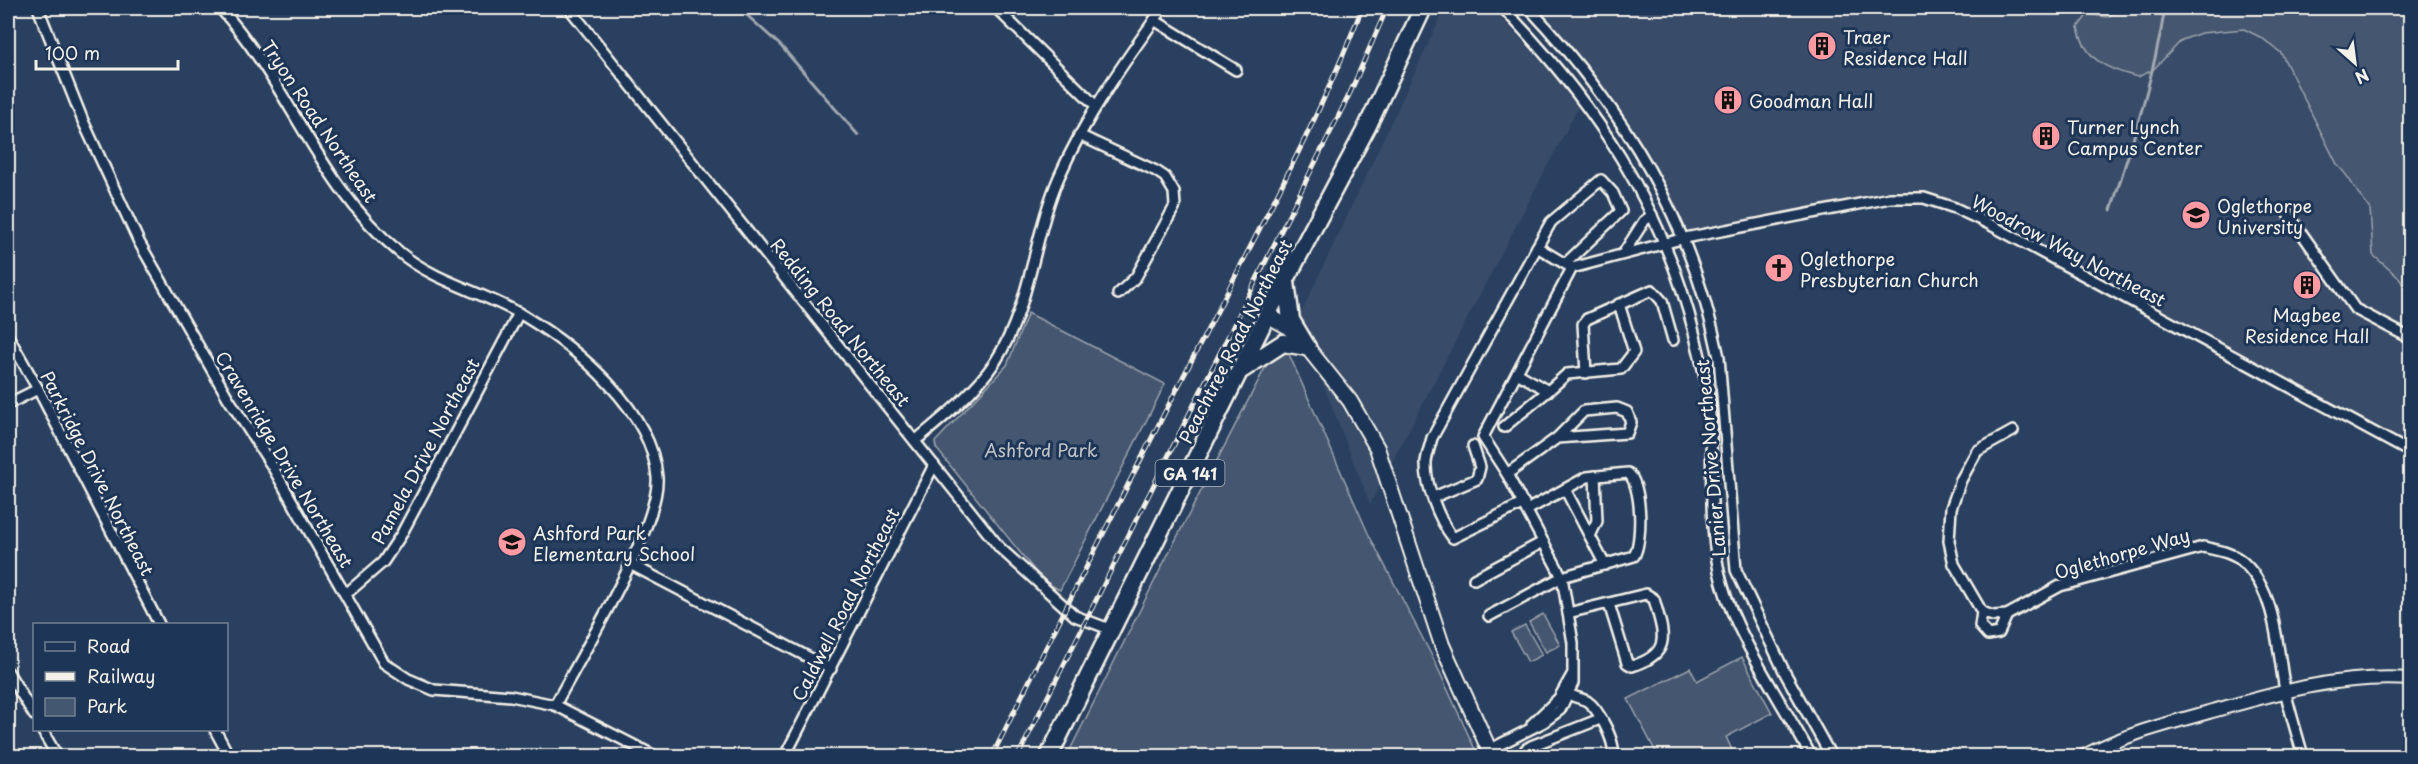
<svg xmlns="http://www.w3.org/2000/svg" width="2418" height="764" viewBox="0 0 2418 764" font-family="'Playpen Sans',sans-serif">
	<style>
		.built { fill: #374c69 }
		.green { fill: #445771; stroke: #9ca4ac; stroke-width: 1.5 }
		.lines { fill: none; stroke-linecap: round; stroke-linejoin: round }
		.stream { stroke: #a1a8b0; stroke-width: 3 }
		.minor-casing { stroke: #f4f1e8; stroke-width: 14 }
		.tertiary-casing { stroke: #f4f1e8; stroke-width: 16 }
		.secondary-casing { stroke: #f4f1e8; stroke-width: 18 }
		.trunk-casing { stroke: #f4f1e8; stroke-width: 21 }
		.minor { stroke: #1d3557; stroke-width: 9 }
		.tertiary { stroke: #1d3557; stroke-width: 12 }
		.secondary { stroke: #1d3557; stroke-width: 14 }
		.trunk { stroke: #1d3557; stroke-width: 16 }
		.rail-casing { stroke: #f4f1e8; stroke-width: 5 }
		.rail { stroke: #1d3557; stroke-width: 3; stroke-dasharray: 9; stroke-linecap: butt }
		.labels { text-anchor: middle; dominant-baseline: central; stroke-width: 6; stroke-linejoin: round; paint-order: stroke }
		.shield { fill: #1d3557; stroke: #b4b9bc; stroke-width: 1.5 }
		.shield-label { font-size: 16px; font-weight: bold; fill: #f4f1e8 }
		.poi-label { font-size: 18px; fill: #f4f1e8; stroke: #1d3557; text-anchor: start }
		.street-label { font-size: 18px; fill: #f4f1e8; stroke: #1d3557 }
		.park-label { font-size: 18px; fill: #bfc3c4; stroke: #1d3557 }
	</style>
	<rect width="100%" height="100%" fill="#2a4060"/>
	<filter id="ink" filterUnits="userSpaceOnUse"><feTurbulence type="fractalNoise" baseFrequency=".0167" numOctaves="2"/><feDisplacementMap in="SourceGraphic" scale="12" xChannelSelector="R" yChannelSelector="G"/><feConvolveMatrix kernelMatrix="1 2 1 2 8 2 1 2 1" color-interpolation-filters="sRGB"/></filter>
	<g filter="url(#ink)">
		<!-- built -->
		<g class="built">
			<path d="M1445 8H1492L1575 98 1590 85 1370 504 1298 320Z"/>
			<path d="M1537 8H2410V449L1951 199 1932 195 1878 194 1687 232 1647 152 1614 100Z"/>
		</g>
		<!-- green -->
		<g class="green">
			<path d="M2124 8H2410V296L2399 278 2373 255 2370 208C2356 195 2352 178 2338 166L2281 53 2262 38 2244 29 2201 33 2182 40 2153 70 2138 77C2106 69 2085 60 2078 27L2088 14 2107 17Z"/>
			<path d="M1028 313 1165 384 1060 590 1043 581 936 448 935 442 1007 365Z"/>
			<path d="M1284 343 1368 533 1435 662 1478 756H1067L1162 566 1277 345Z"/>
			<path d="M1543 614 1560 645 1546 652 1529 622Z"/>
			<path d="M1525 625 1542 655 1528 662 1511 632Z"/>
			<path d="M1742 657 1772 713 1726 737 1734 754 1730 756H1658L1628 699 1690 668 1697 681Z"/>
		</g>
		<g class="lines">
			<!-- stream -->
			<g class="stream">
				<path d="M739 8 781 46 858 135"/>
				<path d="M2111 210C2132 144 2154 76 2165 8"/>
			</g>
			<!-- minor casing -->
			<g class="minor-casing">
				<g id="minor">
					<path d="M38 8 83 121 139 242 228 398 272 466 384 663 408 679 434 690 511 696 555 705 655 756"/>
					<path d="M220 8C288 82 319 186 398 251 434 282 484 292 524 316 577 348 652 410 657 477 661 525 580 658 555 705"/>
					<path d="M569 8 1000 548 1075 616 1112 630"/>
					<path d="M996 8 1095 105"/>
					<path d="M1503 8C1596 105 1662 204 1695 336 1700 358 1707 380 1709 403 1715 462 1706 526 1722 583 1737 639 1784 704 1811 756"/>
					<path d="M1529 8C1625 112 1690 217 1719 357L1736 570 1785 673 1831 756"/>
					<path d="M1154 20 1236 70"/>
					<path d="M1079 135 1156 171 1165 177 1174 192 1175 206 1136 277 1118 294"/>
					<path d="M2286 211 2355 309 2410 338"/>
					<path d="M1623 254 1644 221 1652 215"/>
					<path d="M1565 264 1621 211 1613 193 1601 180 1551 222 1537 247 1572 268"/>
					<path d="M8 336 38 389 159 624"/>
					<path d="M1586 373 1583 324 1587 319 1652 290 1662 301 1673 340"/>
					<path d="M1548 391 1567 374 1621 369 1634 352 1619 304"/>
					<path d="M8 404 38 389"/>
					<path d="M1504 427 1548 391 1517 373"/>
					<path d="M2013 431 1977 451 1961 480 1951 508 1949 541 1954 564 1982 612 1993 616 2007 615 2060 586 2203 547C2217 550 2235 553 2245 564 2277 595 2277 649 2285 690 2290 712 2297 734 2303 756"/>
					<path d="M915 441C943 418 975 392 995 362 1031 307 1033 236 1059 177 1086 116 1124 62 1163 8"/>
					<path d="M1507 474 1557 438 1627 433 1631 422 1627 412 1617 408 1584 411 1557 438"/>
					<path d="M1565 489 1605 565"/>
					<path d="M1434 497 1477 479 1480 467 1473 446"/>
					<path d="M1524 503 1453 538C1439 520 1425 485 1426 462 1427 454 1430 446 1432 438L1537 247"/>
					<path d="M1590 536 1597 521 1595 476"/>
					<path d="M630 564 831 669"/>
					<path d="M1474 579 1543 542"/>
					<path d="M346 594 383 562 401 535 519 313"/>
					<path d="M1982 612 1980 626 1988 635 1999 633 2007 615"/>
					<path d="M1568 613 1646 594 1654 599C1663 633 1674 653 1632 666L1627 663 1609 604"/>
					<path d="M1489 616 1562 577 1634 556C1643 541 1642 484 1628 473L1587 477 1527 510"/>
					<path d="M8 672 34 715"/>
					<path d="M1573 696C1578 698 1583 699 1587 701 1599 709 1616 743 1613 756"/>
					<path d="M1532 724 1559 698 1572 675"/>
					<path d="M42 730 57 756"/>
					<path d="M215 730 229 756"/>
					<path d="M1489 750 1544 722 1560 710 1573 683V643L1562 577 1507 474 1483 437 1572 268 1685 238 1890 198H1924L1955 208 1991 225 2410 452"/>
					<path d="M785 756 934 465"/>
					<path d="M1528 756 1526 749 1531 746 1600 719"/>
				</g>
			</g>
			<!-- tertiary casing -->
			<g class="tertiary-casing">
				<path id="tertiary" d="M2084 756C2123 735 2166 724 2209 712 2276 693 2340 674 2410 679"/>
			</g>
			<!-- secondary casing -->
			<g class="secondary-casing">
				<path id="secondary" d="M1267 315 1287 326 1307 347 1350 401 1377 448 1442 645 1492 756"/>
			</g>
			<!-- trunk casing -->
			<g class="trunk-casing">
				<g id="trunk">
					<path d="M1286 282 1291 320 1307 347"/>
					<path d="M1243 369 1283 343 1307 347"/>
					<path d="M1049 756 1267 315 1367 127 1423 8"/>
				</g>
			</g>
			<!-- minor -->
			<use href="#minor" class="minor"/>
			<!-- tertiary -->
			<use href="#tertiary" class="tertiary"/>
			<!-- secondary -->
			<use href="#secondary" class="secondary"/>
			<!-- trunk -->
			<use href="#trunk" class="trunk"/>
			<!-- rail casing -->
			<g class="rail-casing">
				<g id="rail">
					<path d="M992 756C1063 613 1135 469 1209 327 1263 221 1320 118 1362 8"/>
					<path d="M1018 756 1350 93 1387 8"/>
				</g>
			</g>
			<!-- rail -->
			<use href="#rail" class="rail"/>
		</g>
	</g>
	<!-- icons -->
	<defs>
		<g id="building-disc" transform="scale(1.5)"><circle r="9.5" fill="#ff9aa2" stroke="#1d3557"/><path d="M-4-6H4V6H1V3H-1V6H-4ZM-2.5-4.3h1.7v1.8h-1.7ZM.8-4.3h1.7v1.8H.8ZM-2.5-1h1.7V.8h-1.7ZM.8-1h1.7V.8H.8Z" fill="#111"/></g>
		<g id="university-disc" transform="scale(1.5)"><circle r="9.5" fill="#ff9aa2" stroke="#1d3557"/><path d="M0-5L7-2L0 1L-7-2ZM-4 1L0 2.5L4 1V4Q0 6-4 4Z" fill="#111"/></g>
		<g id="church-disc" transform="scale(1.5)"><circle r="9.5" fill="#ff9aa2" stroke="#1d3557"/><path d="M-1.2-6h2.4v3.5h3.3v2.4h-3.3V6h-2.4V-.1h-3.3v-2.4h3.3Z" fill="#111"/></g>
		<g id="school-disc" transform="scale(1.5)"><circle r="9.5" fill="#ff9aa2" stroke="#1d3557"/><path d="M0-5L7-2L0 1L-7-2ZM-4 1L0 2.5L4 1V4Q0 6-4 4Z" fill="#111"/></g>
	</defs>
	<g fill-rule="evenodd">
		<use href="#building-disc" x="1822" y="46"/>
		<use href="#building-disc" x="1728" y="100"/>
		<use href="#building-disc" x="2046" y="136"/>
		<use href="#university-disc" x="2196" y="215"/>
		<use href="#church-disc" x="1779" y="268"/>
		<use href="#building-disc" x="2307" y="285"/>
		<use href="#school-disc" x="512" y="542"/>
	</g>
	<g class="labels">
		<!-- shield labels -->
		<rect class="shield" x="1155.5" y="460" width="69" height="26" rx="4.5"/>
		<g class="shield-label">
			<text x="1190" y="473">GA 141</text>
		</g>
		<!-- poi labels -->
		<g class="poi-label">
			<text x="1843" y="36">Traer<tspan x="1843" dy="21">Residence Hall</tspan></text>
			<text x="1749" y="100">Goodman Hall</text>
			<text x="2067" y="126">Turner Lynch<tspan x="2067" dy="21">Campus Center</tspan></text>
			<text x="2217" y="205">Oglethorpe<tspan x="2217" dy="21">University</tspan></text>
			<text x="1800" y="258">Oglethorpe<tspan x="1800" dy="21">Presbyterian Church</tspan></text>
			<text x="2307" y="314" text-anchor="middle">Magbee<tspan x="2307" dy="21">Residence Hall</tspan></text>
			<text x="533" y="532">Ashford Park<tspan x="533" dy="21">Elementary School</tspan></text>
		</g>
		<!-- street labels -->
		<g class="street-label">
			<text transform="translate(320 121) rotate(56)">Tryon Road Northeast</text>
			<text transform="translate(2069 250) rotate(28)">Woodrow Way Northeast</text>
			<text transform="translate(841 322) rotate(51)">Redding Road Northeast</text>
			<text transform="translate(1235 341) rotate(-63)">Peachtree Road Northeast</text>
			<text transform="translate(425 451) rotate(-62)">Pamela Drive Northeast</text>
			<text transform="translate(1710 458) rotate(-95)">Lanier Drive Northeast</text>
			<text transform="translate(285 459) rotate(59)">Cravenridge Drive Northeast</text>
			<text transform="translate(98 473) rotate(63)">Parkridge Drive Northeast</text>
			<text transform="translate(2122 553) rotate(-16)">Oglethorpe Way</text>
			<text transform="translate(845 604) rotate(-63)">Caldwell Road Northeast</text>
		</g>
		<!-- park labels -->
		<g class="park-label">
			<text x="1041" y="449">Ashford Park</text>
		</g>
	</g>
	<!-- margin -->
	<rect width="2418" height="764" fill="none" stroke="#1d3557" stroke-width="30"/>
	<rect x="15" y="15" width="2388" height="734" fill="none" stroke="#f4f1e8" stroke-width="2" filter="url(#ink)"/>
	<!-- legend -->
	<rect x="33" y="623" width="195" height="108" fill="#1d3557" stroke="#738091" stroke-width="1.5"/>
	<rect x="45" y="642" width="30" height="9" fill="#1d3557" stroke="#738091" stroke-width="1.5"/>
	<text x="87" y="653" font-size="18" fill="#f4f1e8">Road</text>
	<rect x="45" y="672" width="30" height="9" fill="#f4f1e8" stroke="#738091" stroke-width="1.5"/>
	<text x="87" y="683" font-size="18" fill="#f4f1e8">Railway</text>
	<rect x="45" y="698" width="30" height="18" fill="#445771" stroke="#738091" stroke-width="1.5"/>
	<text x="87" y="713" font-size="18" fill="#f4f1e8">Park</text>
	<!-- north arrow -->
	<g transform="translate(2355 63) rotate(152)" stroke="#1d3557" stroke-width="4.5" paint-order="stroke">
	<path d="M0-4.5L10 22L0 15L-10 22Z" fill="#f4f1e8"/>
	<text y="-9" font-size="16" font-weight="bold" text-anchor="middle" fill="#f4f1e8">N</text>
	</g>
	<!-- scale -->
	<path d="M36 60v9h142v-9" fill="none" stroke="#f4f1e8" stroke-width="3"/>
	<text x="45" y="60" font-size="18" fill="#f4f1e8" stroke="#1d3557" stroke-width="4.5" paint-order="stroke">100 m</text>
</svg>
